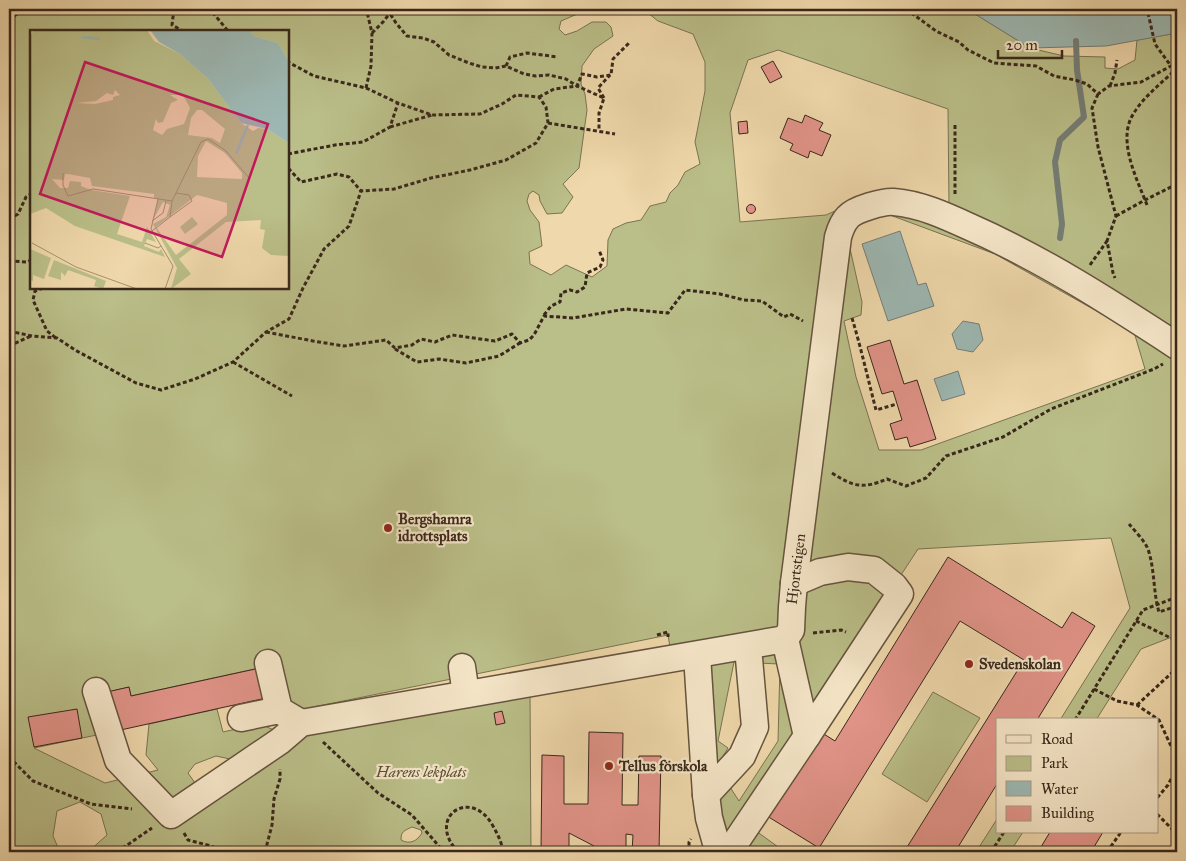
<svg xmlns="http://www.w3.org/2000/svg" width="1186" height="861" viewBox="0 0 1186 861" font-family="'IM FELL Great Primer',serif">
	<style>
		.green { fill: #babe88; stroke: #7a7352; fill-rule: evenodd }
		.water { fill: #9db8b3; stroke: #757e76 }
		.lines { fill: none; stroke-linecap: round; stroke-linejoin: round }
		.stream { stroke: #757e76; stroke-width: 6 }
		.building { fill: #e29489; stroke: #39281b }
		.minor-casing { stroke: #66543f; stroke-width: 29 }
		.path { stroke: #39281b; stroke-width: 3; stroke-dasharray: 4 2.5; stroke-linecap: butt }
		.minor { stroke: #f5e6c8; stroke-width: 26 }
		.poi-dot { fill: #8f2418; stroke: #f5e6c8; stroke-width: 2 }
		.labels { text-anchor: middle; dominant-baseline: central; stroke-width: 4.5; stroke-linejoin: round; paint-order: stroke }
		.poi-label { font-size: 15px; font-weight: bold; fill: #39281b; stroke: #f5e6c8; text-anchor: start }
		.street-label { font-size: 15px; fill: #39281b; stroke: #f5e6c8 }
		.park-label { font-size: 15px; font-style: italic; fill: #594e36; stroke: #f5e6c8 }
		.inset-river { fill: none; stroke: #9db8b3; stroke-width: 2.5 }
		.inset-road { fill: none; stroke: #a69271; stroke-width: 1 }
		.view { fill: #c2185b; fill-opacity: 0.15; stroke: #c2185b; stroke-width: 2.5 }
		.inset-edge { fill: none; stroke: #39281b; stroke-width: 2.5 }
	</style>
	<rect width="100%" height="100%" fill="#efd8ab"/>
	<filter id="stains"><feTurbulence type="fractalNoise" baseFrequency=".004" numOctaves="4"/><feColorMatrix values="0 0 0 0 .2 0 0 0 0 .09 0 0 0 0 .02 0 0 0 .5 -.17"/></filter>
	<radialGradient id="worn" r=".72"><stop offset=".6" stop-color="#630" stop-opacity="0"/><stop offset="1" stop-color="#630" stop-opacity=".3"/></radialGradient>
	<!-- green -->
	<g class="green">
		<path d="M9 9H589L561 21 559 29 565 35 577 31 592 22H606L611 27 613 36 594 49 582 66 581 84 585 94 587 110 579 168 563 184 573 197 562 213 547 214 540 201 539 195 533 191 529 194 527 201 530 210 539 222 542 246 529 252 530 264 551 275 566 265 592 277 607 266 608 240 613 229 626 223 641 220 650 206 666 202 670 193 678 185 685 172 700 164 695 142 705 91V62L693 34 658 21 643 9H967L1030 48 1064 56 1105 57V68L1118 69 1135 60 1137 40 1177 33V635L1141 649 1096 720H1060L1130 608 1111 538 918 549 804 723 745 823 785 852H748L746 851 722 826 717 798 728 784 739 801 778 741 780 664 734 662 718 741 728 748 715 769 697 655 672 659 668 635 289 712 259 668 131 696 129 687 108 692 116 731 34 748 105 783 158 770 146 755 149 724 217 709 223 732 267 722V727L290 737 530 691 531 852H88L107 835 101 814 80 802 57 811 53 836 60 852H9ZM31 31H288V288H31V263L30 262 31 257ZM778 50 948 109 949 206 860 200 826 215 740 222 730 113 748 60ZM890 215 995 254 1134 332 1145 369 921 450H879L856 377 844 321 861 315 862 302 847 235 862 219ZM216 756 230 759 220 776 195 783 188 773 195 764ZM412 827 421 830 422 833C417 841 410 845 401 840 401 831 404 831 412 827Z"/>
		<path d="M933 692 980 718 927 802 882 774Z"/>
		<path d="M997 819V832H1023L1010 852H976Z"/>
	</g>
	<!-- water -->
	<g class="water">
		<path d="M967 9H1177V33L1106 46 1030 48Z"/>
		<path d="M900 231 918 285 926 283 934 306 888 321 862 244Z"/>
		<path d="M963 321 979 324 983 340 973 352 957 349 952 334Z"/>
		<path d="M958 371 965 394 942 401 934 379Z"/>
	</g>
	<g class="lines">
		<!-- stream -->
		<path class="stream" d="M1060 238 1062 224 1055 162 1060 140 1084 117 1077 70 1076 41"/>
	</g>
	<!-- building -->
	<g class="building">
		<path d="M773 61 782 77 770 83 761 67Z"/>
		<path d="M805 115 823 123 819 130 831 135 822 156 810 151 808 158 790 150 793 144 780 138 788 118 802 123Z"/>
		<path d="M747 121 748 133 739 134 738 122Z"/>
		<circle cx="751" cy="209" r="4.5"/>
		<path d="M890 340 904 384 917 380 936 439 910 447 907 437 895 440 890 424 902 420 893 391 882 394 867 347Z"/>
		<path d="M948 557 1062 628 1072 612 1095 626 1037 720H997V784L955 852H904L1024 660 960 621 819 848 767 816 819 731 835 741Z"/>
		<path d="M260 668 266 698 116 731 107 692 129 687 131 696Z"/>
		<path d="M77 709 82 738 34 747 28 717Z"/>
		<path d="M502 711 505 723 496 725 494 713Z"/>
		<path d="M589 732 623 733 622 805H638L639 756H661L659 852H632L633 835 626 834V852H600L594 846 569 833V852H541L542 755 564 756V804H588Z"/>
		<path d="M1050 832H1103L1091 852H1038Z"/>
	</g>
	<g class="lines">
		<!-- minor casing -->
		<g class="minor-casing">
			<g id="minor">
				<path d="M785 639 807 736 900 594 894 586 874 570 848 567 820 572 794 583"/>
				<path d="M697 655 706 795 709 818 716 843 728 852"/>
				<path d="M268 663 279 710 301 723"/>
				<path d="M462 667 466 694"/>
				<path d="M96 691 118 760 171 815 280 741 301 723 785 639 791 630 792 607 794 583 838 237C840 230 843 222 848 217 855 209 884 201 894 202 920 204 946 216 970 227 1043 259 1111 303 1177 346"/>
				<path d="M241 718 279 710"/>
				<path d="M706 795 742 756 755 727 748 647"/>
				<path d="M729 852 807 736"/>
			</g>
		</g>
		<!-- path -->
		<g class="path">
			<path d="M174 9 172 25 183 31"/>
			<path d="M207 9 214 14 228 31"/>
			<path d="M387 9 396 23 407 36 423 38 434 42 449 55 469 63 482 67 495 68 506 66 524 74 536 76 549 75 566 79 577 86 604 98 599 113V130"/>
			<path d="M906 9 936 31 959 42 968 50 994 63 1036 66 1054 76 1075 80 1087 84 1098 94 1109 86 1141 82 1171 66 1177 65"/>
			<path d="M1148 13 1155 44 1171 66"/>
			<path d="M9 20 18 13 29 9"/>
			<path d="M372 33 383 22 390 13"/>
			<path d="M506 66 510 57 527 53 558 57"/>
			<path d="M1110 86 1115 73 1117 60"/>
			<path d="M366 88 371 66 372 33 367 12 371 9"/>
			<path d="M1098 94 1092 108 1098 147 1116 216 1107 241 1113 273 1115 278"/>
			<path d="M539 97 554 89 577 86 582 74 597 77 611 75 613 59 630 42"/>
			<path d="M604 98 598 88 610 75"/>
			<path d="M548 123 615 134"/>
			<path d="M390 127 432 115"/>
			<path d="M288 154 335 145 363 142 390 127 398 103"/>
			<path d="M288 169H289L301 182 337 174 349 177 361 191"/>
			<path d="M955 194V125"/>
			<path d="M1147 205C1137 179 1116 139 1134 113 1144 96 1163 82 1177 68"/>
			<path d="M1116 216 1145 200 1177 184"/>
			<path d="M9 219 18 214 26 197 31 194"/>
			<path d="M9 261 27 262 31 260"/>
			<path d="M1090 265 1107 241"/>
			<path d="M43 288 35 291 33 300 47 331 56 338"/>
			<path d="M544 315 551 306 560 302 561 293 570 290 577 292 585 287 587 273 600 267 603 260 599 250"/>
			<path d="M852 318C861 348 868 379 876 410L897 404"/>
			<path d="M9 331 32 336 57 338 75 350 136 383 161 390 195 379 233 362 266 332 289 319 303 288 324 249 349 226 361 191 394 189 431 178 470 170 506 160 536 143 548 123 546 107 539 97 516 95 502 104 480 114 432 115 398 103 366 88 314 76 288 62"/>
			<path d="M266 332 313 341 344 346 386 340 395 348 412 345 421 339 435 342 452 335 495 341 512 334 520 343 529 340 534 335 544 316 573 318 626 309 668 313 685 290 720 294 744 300 762 301 784 317 790 314 803 321"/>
			<path d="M9 346 31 336"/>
			<path d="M395 349 417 362 439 359 466 363 499 356 520 343"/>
			<path d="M233 362 292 396"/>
			<path d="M832 473C854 487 863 489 887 479L906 486 926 478 946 456 1003 437 1051 409 1154 369 1163 364"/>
			<path d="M1129 524C1135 531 1144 540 1148 549 1155 570 1153 592 1159 612L1177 606"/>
			<path d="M1136 621 1177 641"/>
			<path d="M813 633 841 630 846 632"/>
			<path d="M657 635 668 632V637"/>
			<path d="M1094 689 1117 701 1137 705 1159 720 1176 757 1175 771 1168 785 1157 798"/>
			<path d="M1137 705 1177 668"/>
			<path d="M1075 720 1143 610 1177 597"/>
			<path d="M323 742 378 793 412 815 444 852"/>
			<path d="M9 757 33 781 91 804 132 809"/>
			<path d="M1157 814 1177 834"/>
			<path d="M184 833 188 840 211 846 225 852"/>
			<path d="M93 848 95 852"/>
			<path d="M117 852 152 828"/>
			<path d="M265 852 272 825 274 799 280 779V769"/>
			<path d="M441 852 443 851 454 848"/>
			<path d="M458 852C425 817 471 786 493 826 498 835 502 843 503 852"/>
			<path d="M689 852V842L691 839"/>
			<path d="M991 852 1004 832"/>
			<path d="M1107 852 1121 832"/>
		</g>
		<!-- minor -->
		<use href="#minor" class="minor"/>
	</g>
	<!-- markers -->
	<g class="poi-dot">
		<circle cx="388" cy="528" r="5"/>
		<circle cx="969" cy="664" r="5"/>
		<circle cx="609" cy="766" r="5"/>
	</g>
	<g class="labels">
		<!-- poi labels -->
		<g class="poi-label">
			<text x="398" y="519">Bergshamra<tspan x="398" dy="17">idrottsplats</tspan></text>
			<text x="979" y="664">Svedenskolan</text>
			<text x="619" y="766">Tellus förskola</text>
		</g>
		<!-- street labels -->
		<g class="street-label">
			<text transform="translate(796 569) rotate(-83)">Hjortstigen</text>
		</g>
		<!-- park labels -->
		<g class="park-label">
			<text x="421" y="772">Harens lekplats</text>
		</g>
	</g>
	<!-- overview -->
	<g transform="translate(30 30)">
		<rect width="259" height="259" fill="#efd8ab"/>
		<path d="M4 0H117L124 11 150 24 178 49 211 93 223 101 228 98 237 99 259 113V226L241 225 232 218 235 200 230 199 231 190 196 192 149 229 161 244 141 259 147 238 123 194 136 187 140 175 133 172 124 188 128 169 124 168V164L62 156 60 148 38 144H35L34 150 22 149 30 158H38L40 151 51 152V156L61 160 100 166 87 204 112 212 117 197 126 212 117 209 114 216 129 222 131 219 135 227 45 196 16 178 0 184V6ZM85 60 90 65 83 67V70L65 74 46 73 66 71 77 63 83 65ZM140 65H153L160 78 154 94 137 99 132 105 123 100 126 89 128 93 133 92 141 73 148 70ZM167 80H172L195 99 190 113 182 108 158 105 161 88ZM176 111 195 123 212 143V149L167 147 168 126ZM167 165 197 173V185L146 225 126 197ZM220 0H259V31L248 13 224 6ZM162 187 168 194 155 204 150 197ZM0 219 21 228 14 249 3 245V251L0 250ZM24 230 76 251 73 259 64 256 66 250 38 240 35 246 31 242V250L18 246Z" fill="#babe88" fill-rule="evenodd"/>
		<path d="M120 0H220L224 6 248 13 259 31V113L237 99 211 93 178 49 150 24 129 12Z" fill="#9db8b3"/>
		<path class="inset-river" d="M52 7 70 9M206 124 218 95"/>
		<path class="inset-road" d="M33 143V155L38 166 63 159 142 171 171 112 178 109 196 121 219 148M128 169 121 199 143 236 135 259M142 171 140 187 162 171 159 165 146 163M122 191 133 183 136 171M122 201 140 187M2 213 46 237 107 259M115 213 128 218 131 216"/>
		<path class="view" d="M55 32 238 94 192 227 10 164Z"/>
		<rect width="259" height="259" class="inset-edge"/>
	</g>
	<!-- margin -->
	<rect width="1186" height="861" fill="none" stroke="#efd8ab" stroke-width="30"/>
	<rect x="10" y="10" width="1166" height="841" fill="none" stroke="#39281b" stroke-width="2.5"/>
	<rect x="15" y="15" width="1156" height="831" fill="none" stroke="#39281b"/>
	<!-- legend -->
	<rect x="996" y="718" width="162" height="115" fill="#f5e6c8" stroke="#aa9a83"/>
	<rect x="1006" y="735" width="25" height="8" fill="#f5e6c8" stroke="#aa9a83"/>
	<text x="1041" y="744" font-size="15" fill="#39281b">Road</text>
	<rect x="1006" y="756" width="25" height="15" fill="#babe88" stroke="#aa9a83"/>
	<text x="1041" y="768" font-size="15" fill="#39281b">Park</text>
	<rect x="1006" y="781" width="25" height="15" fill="#9db8b3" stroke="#aa9a83"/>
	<text x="1041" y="794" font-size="15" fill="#39281b">Water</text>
	<rect x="1006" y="806" width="25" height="15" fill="#e29489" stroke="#aa9a83"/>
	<text x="1041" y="818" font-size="15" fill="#39281b">Building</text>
	<!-- scale -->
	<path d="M998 50v8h64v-8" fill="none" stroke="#39281b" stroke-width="2.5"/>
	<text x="1006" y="50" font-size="15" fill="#39281b" stroke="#f5e6c8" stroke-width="4" paint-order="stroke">20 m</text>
	<rect width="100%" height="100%" filter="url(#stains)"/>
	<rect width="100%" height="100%" fill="url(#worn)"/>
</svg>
